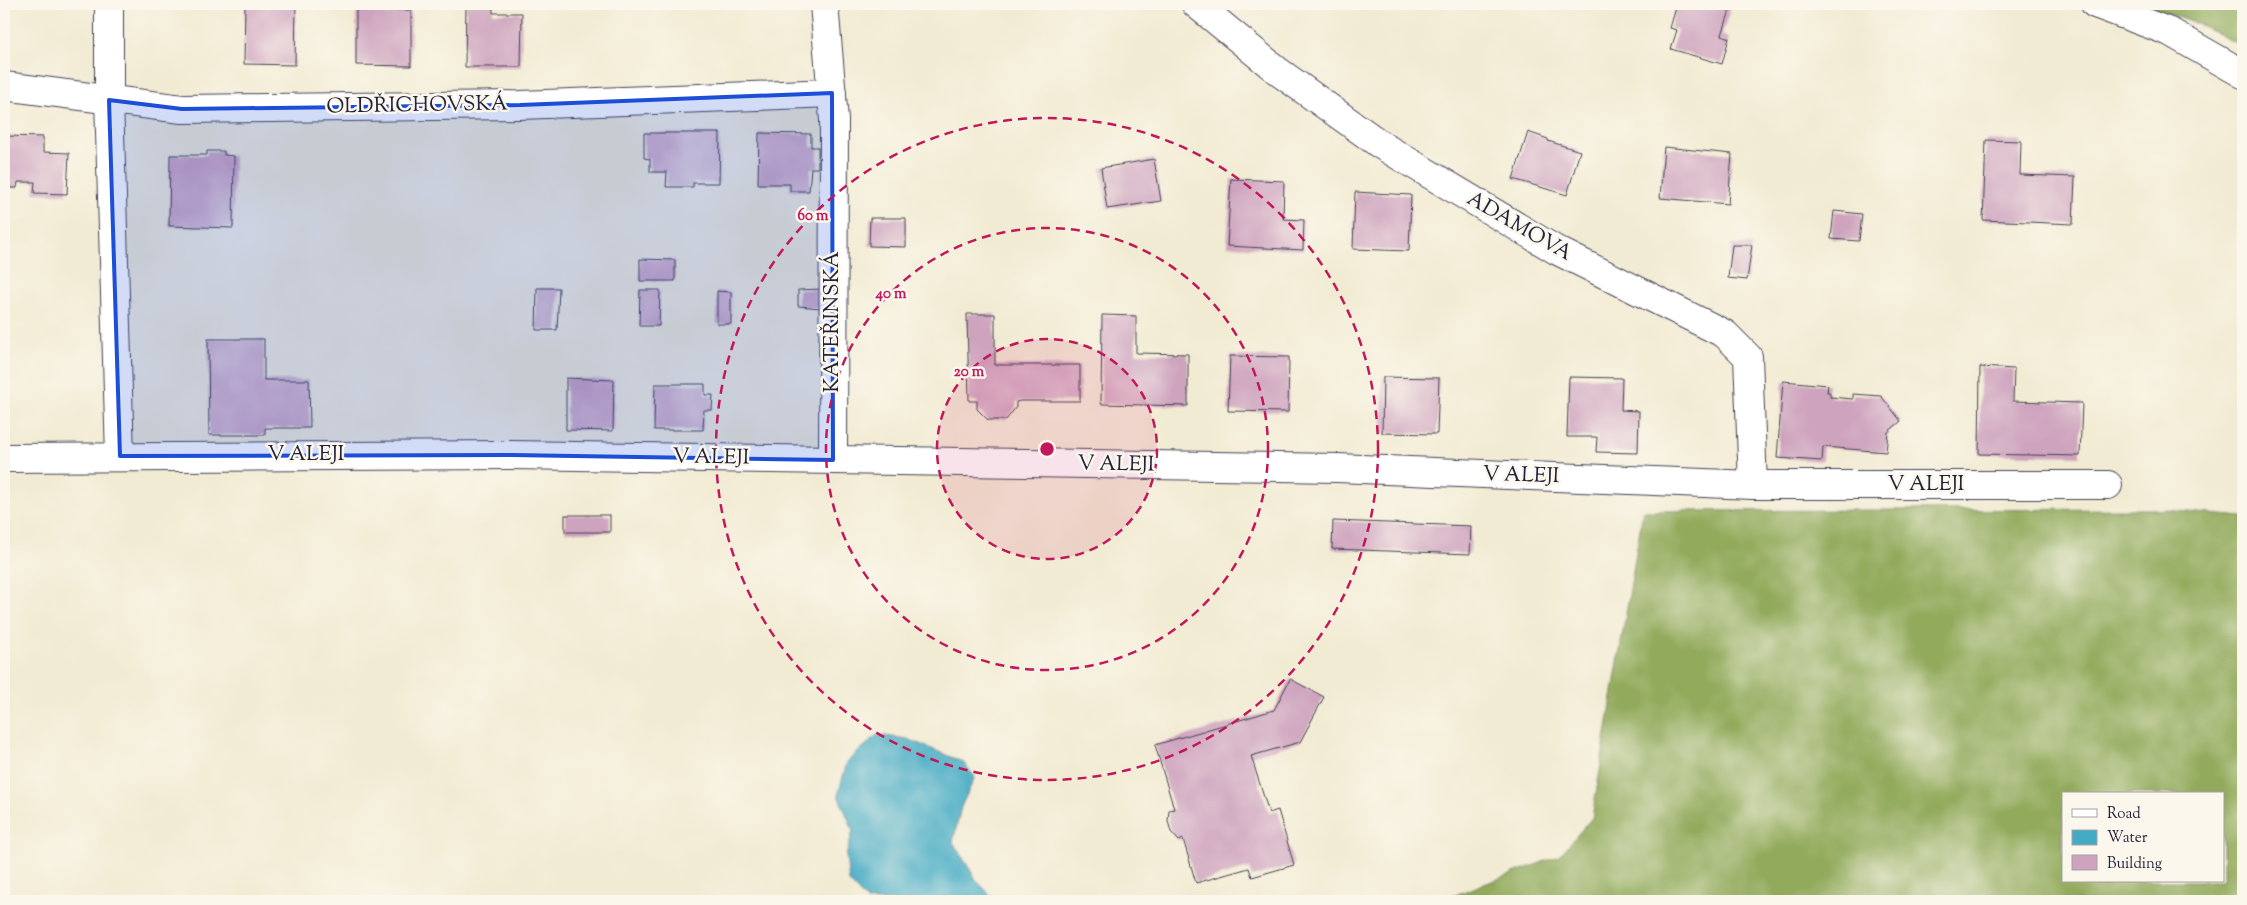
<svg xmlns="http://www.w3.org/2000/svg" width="2247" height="905" viewBox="0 0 2247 905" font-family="'Sorts Mill Goudy',serif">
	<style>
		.forest { fill: #92aa5b; stroke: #5a664b; fill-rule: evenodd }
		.water { fill: #44abc4; stroke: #336680 }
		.building { fill: #cea3be }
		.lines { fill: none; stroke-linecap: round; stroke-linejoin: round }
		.street-casing { stroke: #414052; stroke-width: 30 }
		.street { stroke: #fff; stroke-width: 28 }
		.marked { fill: #1d4ed8; fill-opacity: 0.2; stroke: #1d4ed8; stroke-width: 4; stroke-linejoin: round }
		.ring { fill: none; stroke: #c2185b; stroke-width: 2.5; stroke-dasharray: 9 6 }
		.labels { text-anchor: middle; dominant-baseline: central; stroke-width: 5; stroke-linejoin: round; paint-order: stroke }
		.street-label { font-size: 21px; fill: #22223b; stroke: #fbf7ec }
		.centre { fill: #c2185b; stroke: #fbf7ec; stroke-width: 2.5 }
		.ring-label { font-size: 15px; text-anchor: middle; font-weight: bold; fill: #c2185b; stroke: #fbf7ec; stroke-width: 5; stroke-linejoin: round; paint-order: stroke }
	</style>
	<rect width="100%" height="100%" fill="#fbf7ec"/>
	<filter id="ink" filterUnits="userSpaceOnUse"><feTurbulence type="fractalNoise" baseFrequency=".02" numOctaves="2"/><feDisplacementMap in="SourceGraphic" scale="10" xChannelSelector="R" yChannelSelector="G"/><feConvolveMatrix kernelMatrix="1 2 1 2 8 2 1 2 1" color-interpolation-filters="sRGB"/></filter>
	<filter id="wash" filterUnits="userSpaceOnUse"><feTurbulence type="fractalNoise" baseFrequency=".0096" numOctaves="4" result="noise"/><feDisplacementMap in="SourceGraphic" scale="20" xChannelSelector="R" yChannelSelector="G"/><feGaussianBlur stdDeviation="1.12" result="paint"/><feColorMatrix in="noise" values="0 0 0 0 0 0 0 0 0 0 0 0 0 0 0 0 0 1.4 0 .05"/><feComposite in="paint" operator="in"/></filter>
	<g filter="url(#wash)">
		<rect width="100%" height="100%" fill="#f2ebd3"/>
		<!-- forest -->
		<g class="forest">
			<path d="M2141 4H2243V47L2203 26Z"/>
			<path d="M2154 509 2243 517V901H1439L1559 856 1592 818 1643 511ZM2063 794H2223V881H2063Z"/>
		</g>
		<!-- water -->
		<path class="water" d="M877 735 908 739 963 762 975 777 961 807 953 842 977 881 996 901H867L849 882 846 856 853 830 838 795 847 762Z"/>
		<g id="blocks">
			<!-- building -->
			<g class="building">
				<path d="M245 4H296L295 65 244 64Z"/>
				<path d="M466 4H493V13H522L521 67H465Z"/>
				<path d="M1677 4H1732L1722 35 1729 38 1722 64 1671 49 1677 30 1670 28Z"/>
				<path d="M356 10H411V66L356 65Z"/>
				<path d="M1528 132 1548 139V141L1580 151 1567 195 1513 179Z"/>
				<path d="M644 133H720L719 183H693V187H666L667 172H650V159L644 158Z"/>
				<path d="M759 133 811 134V147H818V168H811L809 191H790V184H758Z"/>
				<path d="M4 136 43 137V152L69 153 67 194 34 193 35 182H18L17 188H4Z"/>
				<path d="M1986 140 2021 141 2020 175 2075 177 2073 224 1983 220Z"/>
				<path d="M1664 147 1732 154 1728 204 1660 198Z"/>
				<path d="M207 151H224V155L234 156 233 228 169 226 170 155H207Z"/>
				<path d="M1154 159 1161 201 1107 209 1101 168Z"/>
				<path d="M1231 179 1284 181 1283 219 1304 220 1303 250 1227 246Z"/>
				<path d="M1355 192 1411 195 1409 251 1353 249Z"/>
				<path d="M1834 211 1862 214 1859 241 1831 239Z"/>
				<path d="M870 218H906V247L869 246Z"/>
				<path d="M1732 245H1752L1747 280 1728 278Z"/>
				<path d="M640 259 675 260V281H640Z"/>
				<path d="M537 288H559L557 330H536Z"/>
				<path d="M822 289 821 308 798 306V290Z"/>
				<path d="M640 290H660L659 326H639Z"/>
				<path d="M717 291 731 292V324H717Z"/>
				<path d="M967 314H995V365H1080V401H1020L1016 402V407L1006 420H988L977 409V401H969Z"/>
				<path d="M1102 315 1136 316V353L1188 354V406L1101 404Z"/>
				<path d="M208 339H264V380H309L310 428H265V435H209Z"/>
				<path d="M1230 356 1289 357 1288 412 1228 411Z"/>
				<path d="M1980 367 2014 369 2013 401 2082 403 2080 456 1979 454Z"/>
				<path d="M1383 377 1439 378 1437 434 1382 433Z"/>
				<path d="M1569 377 1622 378 1621 410 1639 411 1638 453 1596 452 1597 437H1567Z"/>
				<path d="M566 378 614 380 613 431 566 430Z"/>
				<path d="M1783 381 1828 385 1827 392H1830V397L1853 399V394L1881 396 1901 421 1888 432 1886 452 1823 447 1822 461 1777 458Z"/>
				<path d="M655 384H705V395H713L712 410H704L703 430H654Z"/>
				<rect x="565" y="515" width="45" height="17"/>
				<path d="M1333 521 1471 526 1470 554 1332 549Z"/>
				<path d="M1290 679 1324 697 1300 742 1251 756 1269 813 1278 810 1294 865 1252 877 1249 868 1196 883 1183 839 1179 841 1171 832 1168 821 1169 810 1174 809 1155 745 1274 710Z"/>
			</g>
		</g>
	</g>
	<g filter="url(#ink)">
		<use href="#blocks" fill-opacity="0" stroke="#414052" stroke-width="1"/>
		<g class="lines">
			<!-- street casing -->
			<g class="street-casing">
				<g id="street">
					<path d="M109 4V100L120 456"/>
					<path d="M824 4 834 120 833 460"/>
					<path d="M1196 4 1279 72 1381 145 1556 250 1725 334 1748 357 1753 485"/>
					<path d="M2095 4 2170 32 2243 74"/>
					<path d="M4 86 182 109 520 105 832 93"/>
					<path d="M4 458 511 455 1337 468 1753 485H2108"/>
				</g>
			</g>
			<!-- street -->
			<use href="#street" class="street"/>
		</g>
	</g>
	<!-- marked area -->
	<path class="marked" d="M832 93 833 460 511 455 120 456 109 100 182 109 520 105Z"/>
	<!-- distance rings -->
	<circle cx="1047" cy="449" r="110" fill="#c2185b" fill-opacity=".12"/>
	<g class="ring">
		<circle cx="1047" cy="449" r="110"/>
		<circle cx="1047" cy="449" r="221"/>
		<circle cx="1047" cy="449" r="331"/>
	</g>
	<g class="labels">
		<!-- street labels -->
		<g class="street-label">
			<text transform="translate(417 106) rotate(-1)">OLDŘICHOVSKÁ</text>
			<text transform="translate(1519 227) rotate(30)">ADAMOVA</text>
			<text transform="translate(833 322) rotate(-90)">KATEŘINSKÁ</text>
			<text x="306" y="455">V ALEJI</text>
			<text transform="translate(711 458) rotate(1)">V ALEJI</text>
			<text transform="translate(1116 465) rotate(1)">V ALEJI</text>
			<text transform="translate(1521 476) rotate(2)">V ALEJI</text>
			<text x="1926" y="485">V ALEJI</text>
		</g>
	</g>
	<circle cx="1047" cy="449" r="8" class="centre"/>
	<g class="ring-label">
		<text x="813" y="220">60 m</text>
		<text x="891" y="298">40 m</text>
		<text x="969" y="376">20 m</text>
	</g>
	<!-- margin -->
	<rect width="2247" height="905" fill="none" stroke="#fbf7ec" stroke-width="20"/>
	<!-- legend -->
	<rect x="2062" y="792" width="162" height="90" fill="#fbf7ec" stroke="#a4a2a5"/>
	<rect x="2072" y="809" width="25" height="8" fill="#ffffff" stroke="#a4a2a5"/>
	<text x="2107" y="818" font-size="15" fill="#22223b">Road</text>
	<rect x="2072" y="830" width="25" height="15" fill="#44abc4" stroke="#a4a2a5"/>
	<text x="2107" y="842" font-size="15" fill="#22223b">Water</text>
	<rect x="2072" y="855" width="25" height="15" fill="#cea3be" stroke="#a4a2a5"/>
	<text x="2107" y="868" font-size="15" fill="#22223b">Building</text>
</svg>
